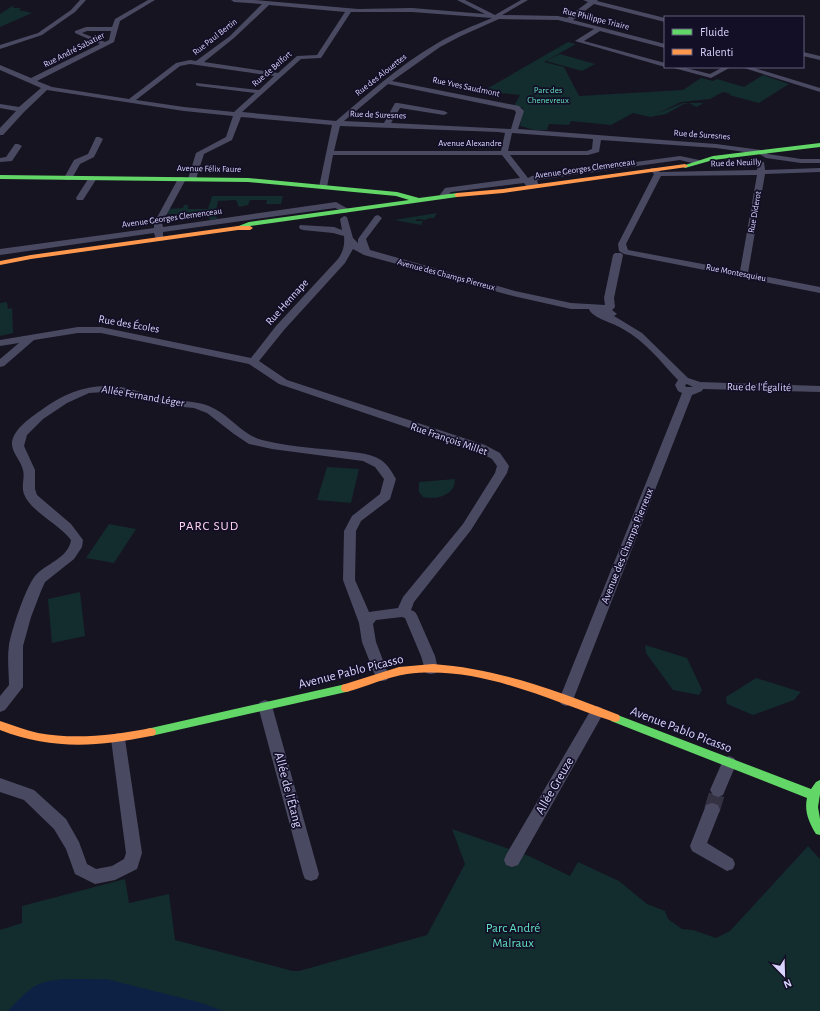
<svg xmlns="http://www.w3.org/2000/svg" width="820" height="1011" viewBox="0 0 820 1011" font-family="'Alegreya Sans',sans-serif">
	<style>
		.green { fill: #132c2d }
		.water { fill: #0d2144 }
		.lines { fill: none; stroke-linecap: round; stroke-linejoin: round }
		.street-tunnel { stroke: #333142; stroke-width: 16; stroke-dasharray: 16 8; stroke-linecap: butt }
		.street { fill: #4a4962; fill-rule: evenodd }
		.fast { fill: #63d668; fill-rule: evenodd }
		.slow { fill: #ff974d; fill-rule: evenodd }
		.labels { text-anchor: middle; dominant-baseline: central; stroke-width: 3.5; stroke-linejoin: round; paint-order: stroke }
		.far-street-label { font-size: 9px; fill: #d9d4ff; stroke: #130f26 }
		.far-park-label { font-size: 9px; fill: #5fe0c0; stroke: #130f26 }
		.street-label { font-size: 11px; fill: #d9d4ff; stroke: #130f26 }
		.quarter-label { font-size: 13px; letter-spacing: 1px; fill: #ffd6f0; stroke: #130f26 }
		.near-street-label { font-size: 13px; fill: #d9d4ff; stroke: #130f26 }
		.near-park-label { font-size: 13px; fill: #5fe0c0; stroke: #130f26 }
	</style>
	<rect width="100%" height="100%" fill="#161421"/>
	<!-- green -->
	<g class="green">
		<path d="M14 5 13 8H21L19 10 32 13 0 27V14Z"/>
		<path d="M568 42 576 44 544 62 564 67 579 96 683 90 701 78 713 81 717 79 744 87 763 75 789 84 759 103 729 95 731 94 723 92 710 99 681 102 656 114 683 103H704L696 107 689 103 684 104 666 114 650 117 633 113 611 125 571 121 569 125 549 124 547 130H534L520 126 523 108 514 106 520 95 483 91Z"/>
		<path d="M560 54 595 64 582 71 546 61Z"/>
		<path d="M212 196H283L281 204H266L267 200H250L248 205 239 207 236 200 218 201 215 215 218 219 210 220 207 214H164L168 209 183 208 184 205H188V209H208Z"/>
		<path d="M437 213 434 218H429L425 220 417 219 416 221H423L421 225 394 220Z"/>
		<path d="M7 302 8 309 12 308 13 333 0 336V303Z"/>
		<path d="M327 467 359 469 351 503 317 500Z"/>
		<path d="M455 479C455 496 436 500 423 497L419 492V482Z"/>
		<path d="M109 524 136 529 114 563 86 558Z"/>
		<path d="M80 592 85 636 52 643 48 599Z"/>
		<path d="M645 645 687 658 702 690 699 695 673 690 646 653Z"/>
		<path d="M756 678 801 692 794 700 753 715 727 704 726 697Z"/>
		<path d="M452 829 529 856 570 876 578 862 619 881 647 904 665 911 668 919 682 929 693 930 716 938 730 931 808 846 820 859V1011H0V930L22 923V906L125 879 129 903 169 894 175 940 293 971H299L427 935 465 864Z"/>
	</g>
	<!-- water -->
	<path class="water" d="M106 979 202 1003 223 1011H8C16 1002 25 992 35 986 52 976 87 980 106 979Z"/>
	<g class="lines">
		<!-- street-tunnel -->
		<path class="street-tunnel" d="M712 810 718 790"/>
		<!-- street -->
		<g class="street">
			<path d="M80 0H86L75 12 42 35 0 49V45L38 33 71 10Z"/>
			<path d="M148 0H155L120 21 114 42 37 81 52 87 129 99 176 63 190 60 196 61 230 36 262 4 234 2 231 0H255L358 9 412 8 485 14 457 0H465L495 15 521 0H528L502 15 558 16 567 18 588 2 583 0H598L597 1 665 18V22L594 4 573 20 665 44V48L600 31 584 41 665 63V67L575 41 594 29 558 20 499 19 461 36 440 47 392 81 519 106 524 111 518 129 716 144 761 150 768 154 801 159H820V163H801L766 158 759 154 716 148 601 140 599 152 588 155H510L528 178 532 176 680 156 699 160 700 162 696 164 680 160 537 180 539 186 535 188 527 187 524 183 451 192 446 198 443 199 439 196 445 188 520 178 502 155H333L327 187 323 189 319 187 332 125 241 117 232 140 204 154 196 179 192 181 188 179 196 153 226 137 233 116 184 111 47 90 24 112 3 135H0V128L16 111 0 108V104L19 107 41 88 0 70V65L31 78 100 44 75 33V31L86 27H112L115 19ZM269 5 345 12 317 55 297 56 278 73 204 62 234 38ZM351 12H412L492 18C473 26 454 33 436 44 400 65 368 94 336 121L242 112 301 59 321 58ZM87 31H111L109 40 105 42 82 33ZM190 64 274 76 259 90 196 83V85L198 86 255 93 234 112 184 107 136 100 180 66ZM388 84 514 110 516 112 511 129 391 123 400 108 444 115 448 113 444 111 398 103H395L384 123 344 121ZM340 126 498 132 505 133 501 151H334ZM512 133 593 139 592 149 587 151H508Z"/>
			<path d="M803 52 820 56V60L803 56Z"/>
			<path d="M670 67H682L710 74 723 67H731L711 78Z"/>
			<path d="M741 67H751L820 88V92Z"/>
			<path d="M96 137H99L103 139 94 157 80 164 71 180H65L64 178 74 160 88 154Z"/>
			<path d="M15 144H18L22 146 12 161 0 162V158L6 157Z"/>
			<path d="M758 162H764L765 170 820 168V172L765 174 748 273 820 287V293L624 254 619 251 618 244 654 174 650 170 651 168H657L660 172 757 170ZM757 175 740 271 628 250 626 244 661 176Z"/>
			<path d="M90 176H93L97 178 83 200H77L76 198Z"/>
			<path d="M179 177H182L186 179 162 223 163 227 336 202 350 210 346 213 335 208 163 232V237L159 240 156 239 154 233 0 255V249L154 228V223Z"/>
			<path d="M378 215 382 218 366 239 370 250 515 291 571 303 605 305 604 298 613 255 615 253H621L623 255 614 298 615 307 612 310 617 314 614 316 642 333 688 378 700 382 820 386V392L703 389 702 391 692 395 573 700 571 704 566 706 561 704 559 700 682 393 678 391 675 385 678 380C661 362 645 341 623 329 614 323 592 318 589 309H571L513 296 364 255 353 249 345 263 284 330 259 361 287 380 485 445 500 453 509 466 507 473 471 530 414 602 411 610 415 612 417 615 435 656 438 669 436 673 431 674 426 673 421 656 405 618 402 617 376 620 373 624 376 642 389 676 387 680 382 681 377 680 362 642 359 623 343 580 344 531 352 516 380 494 384 479 375 467 363 461 272 449 249 444 234 434 207 413 194 408 163 405 121 394 104 392 89 393 67 403 43 419 27 435 24 446 35 470V489L37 495 71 524 83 540 82 547 74 559 45 582 41 591 31 617 23 646V687L5 710 0 712V696L9 685C9 673 7 658 9 645 12 629 25 589 35 576 46 563 68 559 71 540 59 524 30 511 24 494 21 486 25 478 23 470 21 461 13 454 12 445 11 431 30 418 40 411 69 390 95 381 130 389 142 392 153 397 165 399 183 402 199 400 215 409 232 418 243 435 262 440 285 446 311 448 334 450 349 452 368 452 381 460 388 465 392 472 396 479L390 499 361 521 356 531 355 580 369 612 398 608 403 597 463 524 495 473 497 466 492 459 477 451 279 384 249 364 101 333H78L34 340 4 366 0 367V359L19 343 0 346V340L78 327H101L251 358 276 326 338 259C343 252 345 245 344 236L333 233 303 230 300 229 299 227 300 225 334 227 342 230 340 219 344 216 347 217 353 238 358 243V239L375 216ZM687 384 693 387H686L685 385Z"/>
			<path d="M265 700 270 702 272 706 319 874 317 879 311 881 305 879 303 874 258 706 260 702Z"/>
			<path d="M597 706 602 708 604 712 518 865 512 867 506 865 504 860 506 855 592 708Z"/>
			<path d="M118 733 123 735 125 739 142 853 137 869 115 880 95 884 75 874 66 849 54 829 24 800 0 792V778L34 790 66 819 79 842 87 864 96 869 112 866 124 859 126 853 111 739 113 735Z"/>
			<path d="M729 756 734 758 737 762 723 795 718 797 713 795 710 790 724 758Z"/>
			<path d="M712 803 718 805 720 810 707 843 733 859 735 864 733 869 727 871 692 851 690 846 706 805Z"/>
		</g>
		<!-- fast -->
		<g class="fast">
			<path d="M820 143V147L713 160 685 168 682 166 713 156Z"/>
			<path d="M0 175 248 178 397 192 419 198 457 193 460 195 457 197 250 226 236 229V227L249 222 409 200 396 196 248 182 0 179Z"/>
			<path d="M346 684 350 685 351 688 350 691 346 692 151 736 147 735 146 732 147 729 151 728Z"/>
			<path d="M615 714 811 789 816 782 820 780V794L818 807 820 819V835L816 834C809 823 804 811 807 798L611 721 610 718 611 715Z"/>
		</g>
		<!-- slow -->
		<g class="slow">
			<path d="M685 164 688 166 687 167 503 193 457 197 454 195 457 193 503 189Z"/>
			<path d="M238 226H250L253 228 250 230H238L31 259 0 265V261L31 255Z"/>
			<path d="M433 664C500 669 557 691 619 715L620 718 619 721 615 722C547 700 481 665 407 674 386 677 366 687 346 692L342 691 341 688 342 685 399 667Z"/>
			<path d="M0 721C13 725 25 730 38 733 76 740 114 735 151 728L155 729 156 732 155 735 151 736C97 747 52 750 0 730Z"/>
		</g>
	</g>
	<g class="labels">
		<!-- far-street labels -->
		<g class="far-street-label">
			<text transform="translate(596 19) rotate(14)">Rue Philippe Triaire</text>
			<text transform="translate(215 37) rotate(-38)">Rue Paul Bertin</text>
			<text transform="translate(74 50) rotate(-27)">Rue André Sabatier</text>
			<text transform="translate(272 69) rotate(-41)">Rue de Belfort</text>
			<text transform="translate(381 75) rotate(-38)">Rue des Alouettes</text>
			<text transform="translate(466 87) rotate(12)">Rue Yves Saudmont</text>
			<text transform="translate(378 115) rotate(2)">Rue de Suresnes</text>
			<text transform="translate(702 135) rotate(4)">Rue de Suresnes</text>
			<text x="470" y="143">Avenue Alexandre</text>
			<text transform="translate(736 163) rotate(-2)">Rue de Neuilly</text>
			<text transform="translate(209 169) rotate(1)">Avenue Félix Faure</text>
			<text transform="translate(585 169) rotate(-8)">Avenue Georges Clemenceau</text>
			<text transform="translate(755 212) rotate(-80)">Rue Diderot</text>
			<text transform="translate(172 218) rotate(-8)">Avenue Georges Clemenceau</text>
			<text transform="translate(736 273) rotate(11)">Rue Montesquieu</text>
			<text transform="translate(446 275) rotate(15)">Avenue des Champs Pierreux</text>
		</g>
		<!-- far-park labels -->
		<g class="far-park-label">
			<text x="548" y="90">Parc des<tspan x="548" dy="10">Chenevreux</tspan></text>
		</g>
		<!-- street labels -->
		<g class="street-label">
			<text transform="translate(287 302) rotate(-48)">Rue Hennape</text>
			<text transform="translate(129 324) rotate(10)">Rue des Écoles</text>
			<text transform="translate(759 387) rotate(1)">Rue de l'Égalité</text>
			<text transform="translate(143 396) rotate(10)">Allée Fernand Léger</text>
			<text transform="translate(449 439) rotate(19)">Rue François Millet</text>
			<text transform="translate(627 546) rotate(-68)">Avenue des Champs Pierreux</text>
		</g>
		<!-- quarter labels -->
		<g class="quarter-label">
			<text x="209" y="526">PARC SUD</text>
		</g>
		<!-- near-street labels -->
		<g class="near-street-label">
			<text transform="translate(351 672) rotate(-14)">Avenue Pablo Picasso</text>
			<text transform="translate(681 730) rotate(21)">Avenue Pablo Picasso</text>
			<text transform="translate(555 786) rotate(-60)">Allée Greuze</text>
			<text transform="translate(288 790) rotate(75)">Allée de l'Étang</text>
		</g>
		<!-- near-park labels -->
		<g class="near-park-label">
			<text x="513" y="928">Parc André<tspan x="513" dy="15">Malraux</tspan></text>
		</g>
	</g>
	<!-- legend -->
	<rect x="664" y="16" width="140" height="52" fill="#130f26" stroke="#625e7d"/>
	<rect x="672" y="29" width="20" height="6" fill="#63d668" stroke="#625e7d"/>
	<text x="700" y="36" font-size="12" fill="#d9d4ff">Fluide</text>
	<rect x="672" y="49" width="20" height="6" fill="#ff974d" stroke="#625e7d"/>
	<text x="700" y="56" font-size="12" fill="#d9d4ff">Ralenti</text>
	<!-- north arrow -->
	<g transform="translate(784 975) rotate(157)" stroke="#130f26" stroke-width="3" paint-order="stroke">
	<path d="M0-3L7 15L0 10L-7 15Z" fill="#d9d4ff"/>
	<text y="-6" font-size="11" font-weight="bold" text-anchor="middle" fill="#d9d4ff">N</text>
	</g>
</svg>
